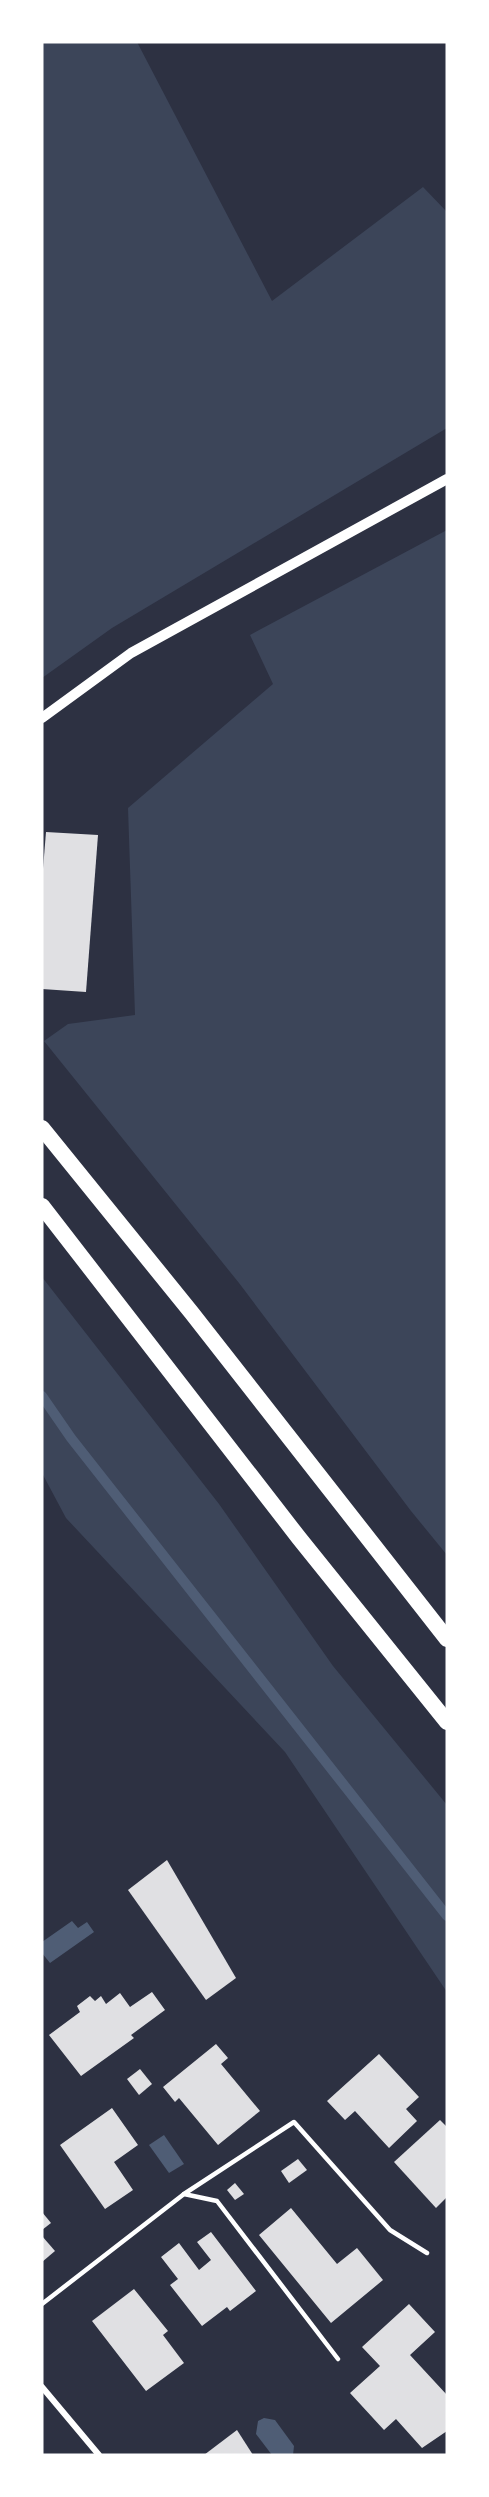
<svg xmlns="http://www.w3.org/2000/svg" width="489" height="2497" viewBox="0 0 489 2497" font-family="'Space Grotesk',sans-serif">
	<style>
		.green { fill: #3c4559 }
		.water { fill: #4f5d75 }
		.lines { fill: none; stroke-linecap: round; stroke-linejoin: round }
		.stream { stroke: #4f5d75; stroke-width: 10 }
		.building { fill: #e0e0e3 }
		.service { stroke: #fff; stroke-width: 4.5 }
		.minor { stroke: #fff; stroke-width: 6 }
		.tertiary { stroke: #fff; stroke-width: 10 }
		.trunk { stroke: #fff; stroke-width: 16 }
	</style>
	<rect width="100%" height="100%" fill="#2d3142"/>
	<!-- green -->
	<g class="green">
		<path d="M42 42H137L272 301 423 187 447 212V428L112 628 42 678Z"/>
		<path d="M447 530V1555L411 1511 239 1283 44 1041 68 1024 135 1015 128 808 273 684 250 635Z"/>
		<path d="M42 1277 219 1504 333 1666 447 1805V1992L285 1752 66 1518 42 1473Z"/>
	</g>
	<!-- water -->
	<g class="water">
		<path d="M72 1921 78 1928 87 1922 94 1932 50 1963 42 1953V1942Z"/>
		<path d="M164 2135 184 2164 169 2173 149 2145Z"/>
		<path d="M264 2418 275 2420 294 2446 293 2455H272L256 2434 258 2421Z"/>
	</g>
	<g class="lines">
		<!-- stream -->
		<path class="stream" d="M42 1396 71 1438 447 1916"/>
	</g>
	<!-- building -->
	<g class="building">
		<path d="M46 832 98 835 86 992 42 989V881Z"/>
		<path d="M167 1860 236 1978 206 2000 128 1890Z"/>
		<path d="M152 1992 165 2010 131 2035 134 2038 81 2076 49 2035 80 2012 77 2006 90 1996 95 2001 101 1996 106 2004 120 1993 130 2007Z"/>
		<path d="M216 2044 228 2058 221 2064 260 2111 218 2145 179 2098 175 2102 163 2087Z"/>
		<path d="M379 2054 419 2097 406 2109 417 2121 389 2148 355 2111 345 2120 327 2101Z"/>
		<path d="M140 2069 152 2084 139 2095 127 2079Z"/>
		<path d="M112 2108 138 2145 114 2162 133 2190 105 2209 60 2145Z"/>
		<path d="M440 2120 447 2127V2197L436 2208 394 2162Z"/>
		<path d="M298 2159 307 2170 289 2183 281 2171Z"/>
		<path d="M235 2183 244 2194 235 2200 227 2190Z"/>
		<path d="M291 2208 337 2264 357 2248 383 2280 331 2323 259 2235Z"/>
		<path d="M42 2212 51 2223 42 2230Z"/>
		<path d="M211 2232 256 2291 230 2311 227 2307 202 2326 170 2285 178 2279 161 2257 179 2243 199 2270 211 2260 197 2242Z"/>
		<path d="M42 2236 55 2251 42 2262Z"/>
		<path d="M134 2289 168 2331 163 2335 184 2363 146 2391 92 2321Z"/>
		<path d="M409 2304 435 2332 410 2355 447 2395V2431L422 2448 396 2419 384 2430 350 2393 380 2366 362 2347Z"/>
		<path d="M237 2430 253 2455H204Z"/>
	</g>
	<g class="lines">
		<!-- service -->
		<g class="service">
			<path d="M184 2194 294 2122 390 2230 427 2253"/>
			<path d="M42 2304 184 2194 217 2201 338 2359"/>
		</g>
		<!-- minor -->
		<path class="minor" d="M42 2387 99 2455"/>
		<!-- tertiary -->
		<path class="tertiary" d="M42 718 131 653 447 479"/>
		<!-- trunk -->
		<g class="trunk">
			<path d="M42 1128 191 1312 447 1639"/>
			<path d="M42 1206 299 1538 447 1722"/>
		</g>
	</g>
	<!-- border -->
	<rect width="489" height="2497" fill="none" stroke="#ffffff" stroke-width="87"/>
</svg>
